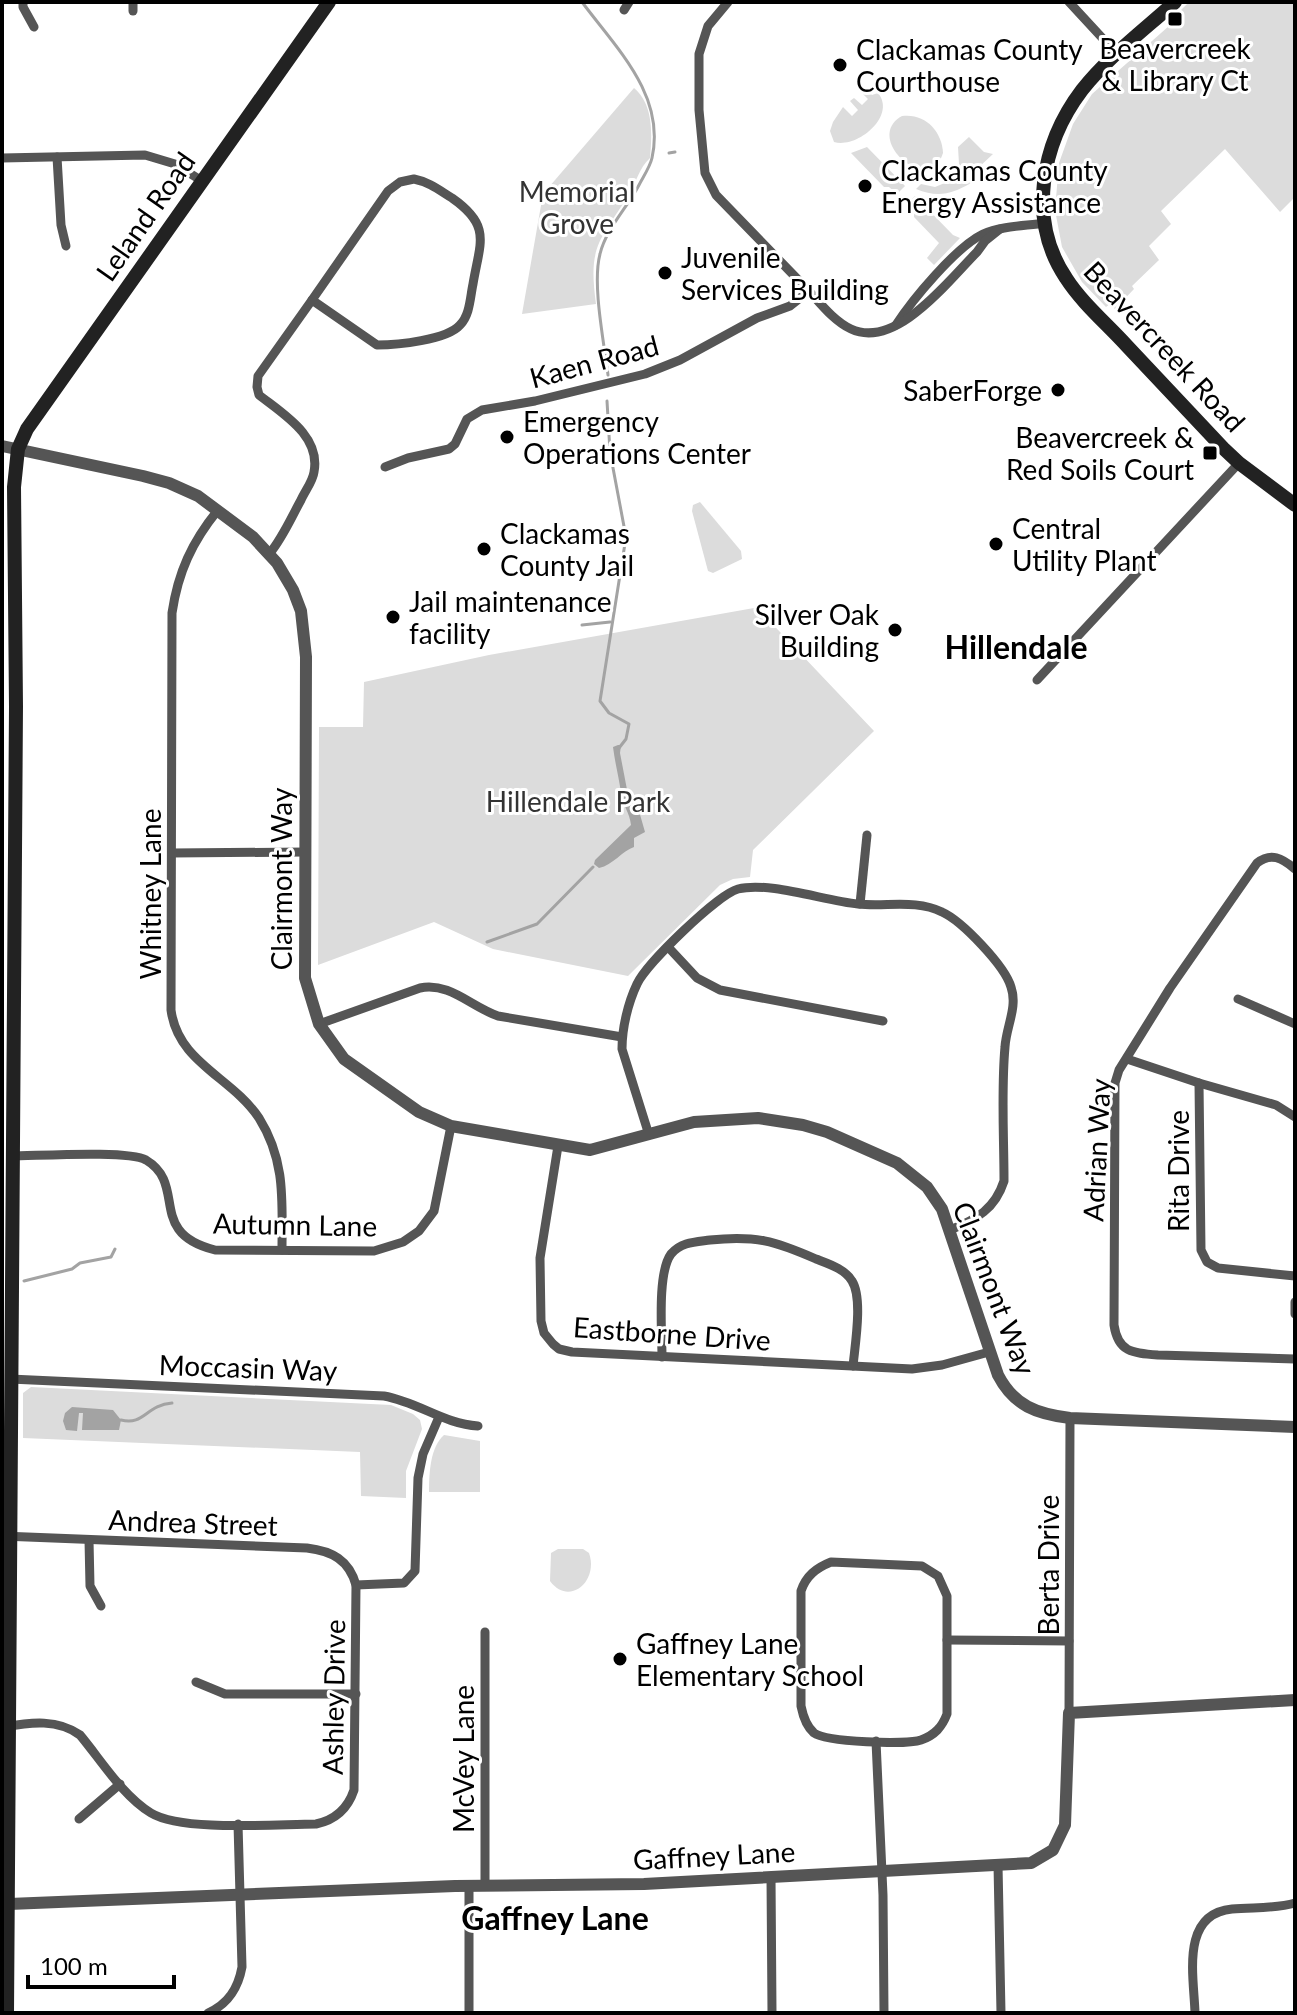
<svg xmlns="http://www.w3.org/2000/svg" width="1297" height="2015" viewBox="0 0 1297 2015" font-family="Lato,sans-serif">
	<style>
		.green { fill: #dcdcdc }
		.water { fill: #a3a3a3 }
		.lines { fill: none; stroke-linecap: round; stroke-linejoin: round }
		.stream { stroke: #a3a3a3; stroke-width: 3 }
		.minor { stroke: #555; stroke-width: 9 }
		.tertiary { stroke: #555; stroke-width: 12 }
		.secondary { stroke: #222; stroke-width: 14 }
		.poi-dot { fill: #000; stroke: #fff; stroke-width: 3 }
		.labels { text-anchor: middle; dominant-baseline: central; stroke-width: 6; stroke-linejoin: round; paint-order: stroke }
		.poi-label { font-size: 28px; fill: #000; stroke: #fff; text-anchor: start }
		.park-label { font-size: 28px; fill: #333; stroke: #fff }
		.street-label { font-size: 28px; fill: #000; stroke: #fff }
		.quarter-label { font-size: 32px; font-weight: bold; fill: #000; stroke: #fff }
	</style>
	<rect width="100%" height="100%" fill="#fff"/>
	<!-- green -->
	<g class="green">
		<path d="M1189 2H1295V197L1280 212 1225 149 1161 211 1171 224 1149 246 1159 260 1132 286 1134 289 1115 309 1110 304 1106 307 1082 282 1062 247 1055 210 1059 163 1073 124 1092 94 1178 18 1176 15Z"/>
		<path d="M634 88C654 105 652 134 650 158 639 168 636 183 628 196 599 242 588 246 596 304L522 314 543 194Z"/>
		<path d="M869 92 872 95 878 93C897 116 857 149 834 142L830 131 833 122 843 107 852 116 858 110 850 101 854 98 862 105 868 99 863 94Z"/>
		<path d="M902 116C925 113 942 131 943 153 929 198 862 138 902 116Z"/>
		<path d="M969 137 984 152 993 154 978 168 971 183C952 194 938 198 916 189L921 184 935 187 952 180 959 164 958 147Z"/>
		<path d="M867 147 905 186 897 194 889 187H884L851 153Z"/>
		<path d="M915 196 953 235 960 238 934 265 927 258 939 243 914 217V212L907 204Z"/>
		<path d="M700 502 741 551 742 559 713 573 708 571 692 511 693 505Z"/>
		<path d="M754 608 760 611 874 731 753 850 750 877 733 879 720 885 628 976 493 949 434 922 318 965 319 727H363L364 682 489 655Z"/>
		<path d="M31 1387 391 1405 413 1414 420 1420 422 1429 406 1471V1498L361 1496 360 1452 23 1438V1393Z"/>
		<path d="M444 1435 480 1441V1492H429C429 1474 430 1447 444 1435Z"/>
		<path d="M583 1549 589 1553C599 1581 569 1607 550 1581L551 1553 558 1549Z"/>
	</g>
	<!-- water -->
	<g class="water">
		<path d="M618 745H621L620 753 629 800 637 804 645 832 634 838V847C622 851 613 865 599 868L594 864 595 860 631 825C630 813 622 804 621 793 619 778 615 763 613 747Z"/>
		<path d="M72 1407 113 1410 121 1420 119 1430H82L83 1413H79L77 1431 66 1430 63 1421 65 1413Z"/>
	</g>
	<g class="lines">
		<!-- stream -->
		<g class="stream">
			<path d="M582 2C616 48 666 95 652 158 650 167 643 177 639 185 627 208 606 229 600 254 592 284 604 342 608 375"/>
			<path d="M669 153 675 152"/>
			<path d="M607 401 610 452 626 537 600 701 609 713 629 724 626 739 619 748"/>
			<path d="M582 625 610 622"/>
			<path d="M487 942 537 924 593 867"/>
			<path d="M24 1281 72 1269 80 1263 111 1257 115 1249"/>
			<path d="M121 1420C144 1426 146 1405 172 1403"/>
		</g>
		<!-- minor -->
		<g class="minor">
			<path d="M23 2V7L34 27"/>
			<path d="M728 2 708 26 699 54V110L705 173 716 195 809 291"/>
			<path d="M1069 2 1118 55"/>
			<path d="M624 10 629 2"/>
			<path d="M133 11V2"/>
			<path d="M57 157 61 225 66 246"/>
			<path d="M2 158 145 155 175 164 202 181"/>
			<path d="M414 179C429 182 439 190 452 198 492 226 480 242 473 284 470 298 470 315 460 325 447 340 397 345 377 345L312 300 388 191 400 182Z"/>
			<path d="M896 325C912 300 956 247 983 234 1001 226 1025 226 1045 223"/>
			<path d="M385 467 408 458 449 449 455 444 467 419 482 410 535 401 645 374 680 360 757 318 790 306 809 291C821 304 834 321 851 329 896 350 948 281 977 252L985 241 1000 229"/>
			<path d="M218 510C192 542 178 572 172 613L171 1010C178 1063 232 1077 259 1118 286 1161 282 1201 282 1250"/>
			<path d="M270 553C283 537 291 518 301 500 305 491 313 481 314 472 321 436 283 414 259 395L257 387 258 376 312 300"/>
			<path d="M1037 680 1239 463"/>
			<path d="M172 853 305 852"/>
			<path d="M1295 869C1282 858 1271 852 1257 863L1170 988 1119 1070 1115 1083 1114 1325C1118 1352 1132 1353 1158 1355L1295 1359"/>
			<path d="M860 904 867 835"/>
			<path d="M669 948 697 978 720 990 883 1021"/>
			<path d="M1238 999 1295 1024"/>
			<path d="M319 1024 420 988C450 982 471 1007 498 1016L622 1037"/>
			<path d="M1127 1059 1199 1083 1276 1105 1295 1117"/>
			<path d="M1199 1083 1201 1250 1207 1262 1218 1268 1295 1276"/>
			<path d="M649 1135 622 1049C622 1028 628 1003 637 984 647 963 717 895 738 889 769 881 825 901 858 904 886 907 916 899 942 912 962 921 1005 966 1011 987 1018 1007 1006 1027 1005 1047 1001 1091 1004 1137 1004 1181 995 1209 977 1219 950 1230"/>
			<path d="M558 1146 540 1258 541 1321 544 1333 553 1344 559 1349 572 1352 912 1369 942 1365 989 1352"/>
			<path d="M11 1156C37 1156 128 1150 146 1160 188 1185 146 1233 215 1250L374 1251 403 1242 419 1231 434 1211 451 1126"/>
			<path d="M1295 1302V1314"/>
			<path d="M662 1357C662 1333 657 1273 671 1254 681 1242 695 1242 710 1240 755 1235 775 1241 816 1259 829 1264 845 1269 852 1281 863 1298 855 1345 853 1366"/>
			<path d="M10 1379 384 1396C418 1402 444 1424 478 1426"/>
			<path d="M2 1536 307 1548C332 1551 349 1560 356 1585L354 1790C348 1808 335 1820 316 1824 277 1824 182 1832 151 1813 122 1795 101 1760 80 1735 58 1719 31 1722 5 1727"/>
			<path d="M89 1540 90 1586 101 1606"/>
			<path d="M831 1562 922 1566 938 1576 947 1596V1714C942 1727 935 1735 921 1740 907 1745 826 1742 814 1733 806 1726 803 1716 801 1706V1591C806 1576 816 1568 831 1562Z"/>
			<path d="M356 1585 404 1583 415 1571 418 1478 423 1454 439 1417"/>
			<path d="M485 1632V1885"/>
			<path d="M947 1640 1069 1641"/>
			<path d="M196 1682 225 1694H356"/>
			<path d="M1069 1713 1070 1418"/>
			<path d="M876 1741 883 1895 884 2013"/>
			<path d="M79 1819 120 1784"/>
			<path d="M998 1865 1001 2013"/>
			<path d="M771 1877 772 2013"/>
			<path d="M208 2013C228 2004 238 1989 242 1967L238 1824"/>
			<path d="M469 2013V1886"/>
			<path d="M1195 2013C1194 1977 1180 1914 1232 1909 1253 1907 1275 1909 1295 1903"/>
		</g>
		<!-- tertiary -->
		<g class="tertiary">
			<path d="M2 446 143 476 169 483 198 496 253 537 277 563 293 590 301 611 306 657 305 978 319 1024 344 1059 419 1112 451 1126 590 1150 694 1122 758 1118 803 1125 827 1132 897 1163 927 1187 942 1209 998 1375C1014 1406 1037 1414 1070 1418L1295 1427"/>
			<path d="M9 1904 455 1886 644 1884 1031 1863 1053 1850 1065 1825 1069 1713 1295 1700"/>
		</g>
		<!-- secondary -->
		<g class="secondary">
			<path d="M1175 2C1144 30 1108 57 1082 90 1041 144 1027 220 1066 278 1082 303 1107 324 1127 346 1159 380 1191 414 1223 448L1239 463 1295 505"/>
			<path d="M7 2013 16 706 14 487 18 449 27 429 329 2"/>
		</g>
	</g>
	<!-- markers -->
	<g class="poi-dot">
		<rect x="1167" y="11" width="16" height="16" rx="4"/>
		<circle cx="840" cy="65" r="8"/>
		<circle cx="865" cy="186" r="8"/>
		<circle cx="665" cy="273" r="8"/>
		<circle cx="1058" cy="390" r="8"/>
		<circle cx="507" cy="437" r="8"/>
		<rect x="1202" y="445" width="16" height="16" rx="4"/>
		<circle cx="996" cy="544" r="8"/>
		<circle cx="484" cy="549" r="8"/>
		<circle cx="393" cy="617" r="8"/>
		<circle cx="895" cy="630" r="8"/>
		<circle cx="620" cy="1659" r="8"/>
	</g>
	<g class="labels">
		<!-- poi labels -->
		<g class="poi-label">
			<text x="1175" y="48" text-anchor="middle">Beavercreek<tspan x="1175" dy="32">&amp; Library Ct</tspan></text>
			<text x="856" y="49">Clackamas County<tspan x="856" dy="32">Courthouse</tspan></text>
			<text x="881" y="170">Clackamas County<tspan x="881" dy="32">Energy Assistance</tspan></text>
			<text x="681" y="257">Juvenile<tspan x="681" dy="32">Services Building</tspan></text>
			<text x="1042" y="390" text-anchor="end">SaberForge</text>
			<text x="523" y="421">Emergency<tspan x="523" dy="32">Operations Center</tspan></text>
			<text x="1194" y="437" text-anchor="end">Beavercreek &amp;<tspan x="1194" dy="32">Red Soils Court</tspan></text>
			<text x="1012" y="528">Central<tspan x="1012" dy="32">Utility Plant</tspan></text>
			<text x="500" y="533">Clackamas<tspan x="500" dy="32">County Jail</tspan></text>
			<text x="409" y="601">Jail maintenance<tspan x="409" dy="32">facility</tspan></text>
			<text x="879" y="614" text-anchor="end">Silver Oak<tspan x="879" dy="32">Building</tspan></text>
			<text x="636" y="1643">Gaffney Lane<tspan x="636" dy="32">Elementary School</tspan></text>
		</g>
		<!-- park labels -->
		<g class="park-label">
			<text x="577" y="191">Memorial<tspan x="577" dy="32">Grove</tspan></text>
			<text x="578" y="801">Hillendale Park</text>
		</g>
		<!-- street labels -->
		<g class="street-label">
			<text transform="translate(145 216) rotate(-55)">Leland Road</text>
			<text transform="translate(1165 346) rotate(47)">Beavercreek Road</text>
			<text transform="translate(594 361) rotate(-15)">Kaen Road</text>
			<text transform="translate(281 879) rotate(-90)">Clairmont Way</text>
			<text transform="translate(150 894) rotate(-90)">Whitney Lane</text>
			<text transform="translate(1096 1150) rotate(-87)">Adrian Way</text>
			<text transform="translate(1178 1171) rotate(-90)">Rita Drive</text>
			<text transform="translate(295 1224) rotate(1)">Autumn Lane</text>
			<text transform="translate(995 1288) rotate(69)">Clairmont Way</text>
			<text transform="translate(672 1333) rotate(4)">Eastborne Drive</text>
			<text transform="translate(248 1367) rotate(2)">Moccasin Way</text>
			<text transform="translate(193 1522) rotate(2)">Andrea Street</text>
			<text transform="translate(1048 1565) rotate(-90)">Berta Drive</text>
			<text transform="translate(333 1697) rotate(-89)">Ashley Drive</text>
			<text transform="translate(463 1759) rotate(-90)">McVey Lane</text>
			<text transform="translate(714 1855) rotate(-3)">Gaffney Lane</text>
		</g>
		<!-- quarter labels -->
		<g class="quarter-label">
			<text x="1016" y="646">Hillendale</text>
			<text x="555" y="1917">Gaffney Lane</text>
		</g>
	</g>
	<!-- border -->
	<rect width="1297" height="2015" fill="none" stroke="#000000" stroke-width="8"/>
	<!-- scale -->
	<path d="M28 1975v12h146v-12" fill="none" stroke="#000000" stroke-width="4"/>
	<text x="40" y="1975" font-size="24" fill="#000000" stroke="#ffffff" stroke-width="6" paint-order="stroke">100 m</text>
</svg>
